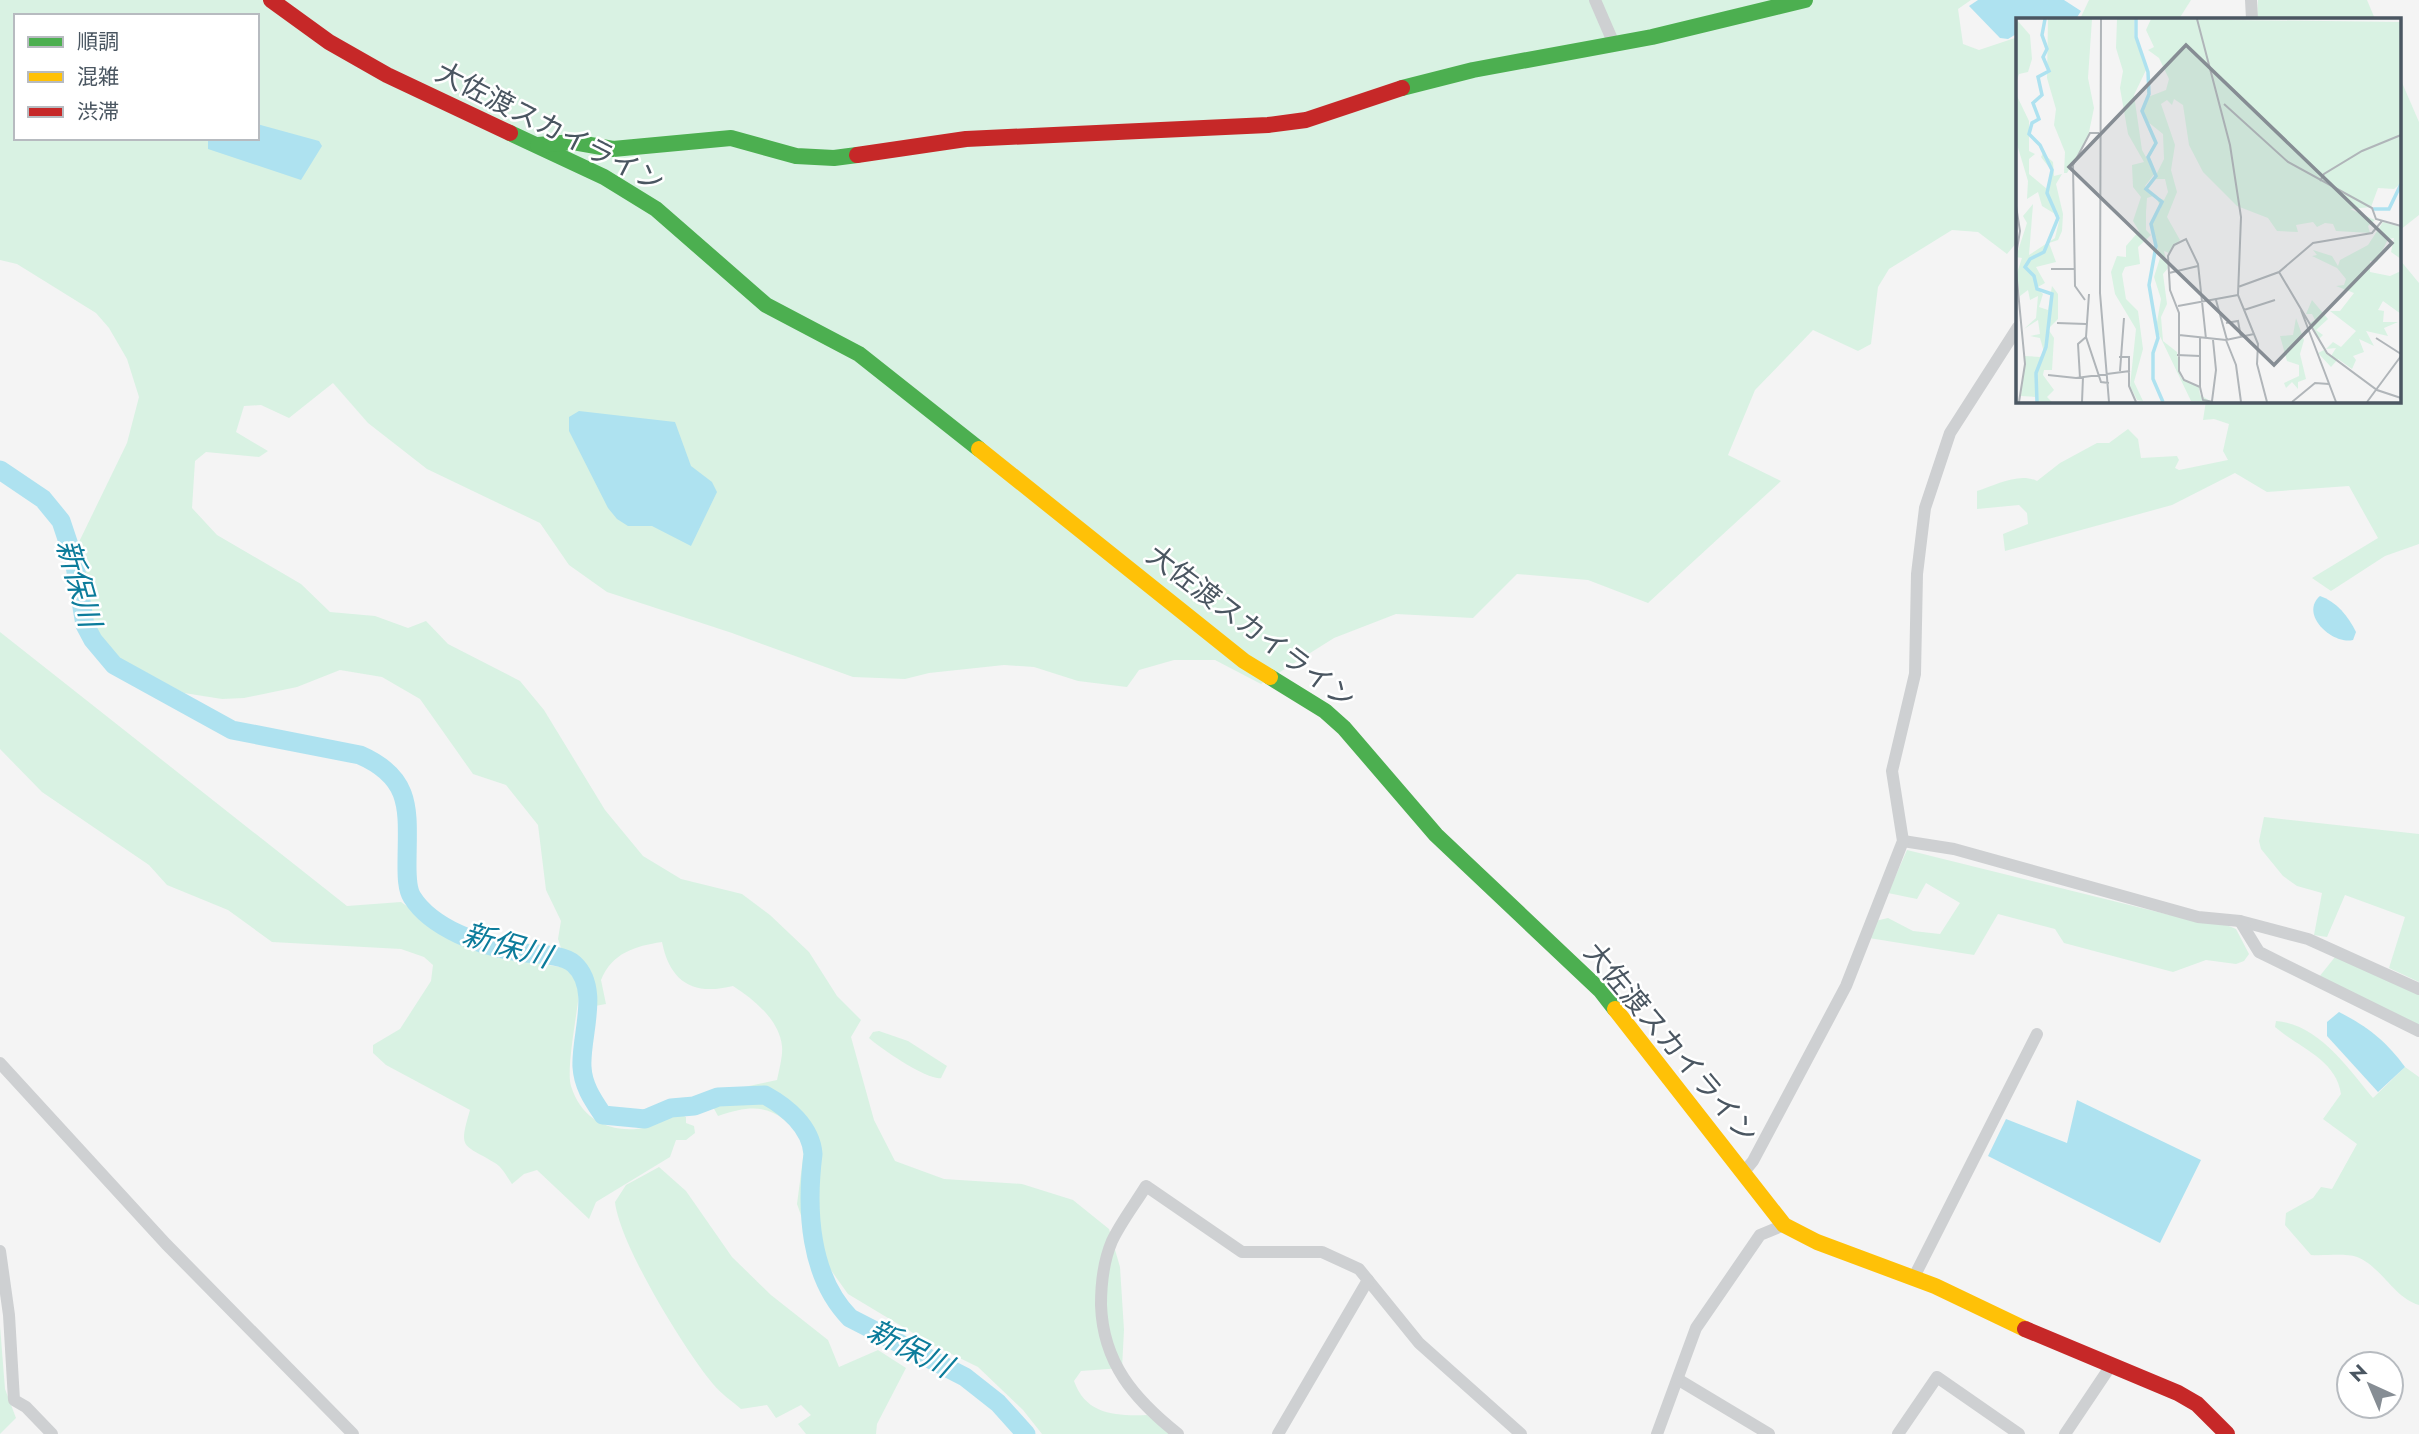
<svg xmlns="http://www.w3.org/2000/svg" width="2419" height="1434" viewBox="0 0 2419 1434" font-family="Jost,'Noto Sans JP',sans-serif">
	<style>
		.green { fill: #d9f2e3; fill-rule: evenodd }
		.water { fill: #aee2f0 }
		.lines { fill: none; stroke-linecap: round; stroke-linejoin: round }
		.river { stroke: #aee2f0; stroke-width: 19 }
		.street { stroke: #ced0d2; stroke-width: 12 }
		.fast { stroke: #4caf50; stroke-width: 16 }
		.slow { stroke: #ffc107; stroke-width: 16 }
		.jam { stroke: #c62828; stroke-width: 16 }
		.labels { text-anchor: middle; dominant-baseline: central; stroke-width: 5; stroke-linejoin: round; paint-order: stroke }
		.street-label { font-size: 28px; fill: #4a5661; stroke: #fff }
		.water-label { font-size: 30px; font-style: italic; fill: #0c7c9b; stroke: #fff }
		.inset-river { fill: none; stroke: #aee2f0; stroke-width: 3.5 }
		.inset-road { fill: none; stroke: #b0b5b9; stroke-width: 2 }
		.view { fill: #868d94; fill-opacity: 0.15; stroke: #868d94; stroke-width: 3.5 }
		.inset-edge { fill: none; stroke: #4a5661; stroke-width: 3.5 }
	</style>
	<rect width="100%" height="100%" fill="#f4f4f4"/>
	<!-- green -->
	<g class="green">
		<path d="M0 0H1971L1958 9 1963 44 1979 50 2018 37V241L2007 254 1978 232 1952 230 1889 269 1878 287 1871 344 1858 351 1813 330 1755 390 1728 455 1781 481 1648 603 1588 580 1517 574 1473 618 1396 614 1334 638 1261 684 1215 660H1174L1139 670 1127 687 1078 681 1034 667 1004 665 929 673 905 679 853 677 732 633 607 592 569 565 540 523 427 469 368 423 333 383 289 418 261 405 244 406 236 432 268 451 259 457 206 452 195 461 192 508 217 535 301 584 330 612 375 616 408 628 426 621 448 644 520 681 544 710 605 810 643 856 681 879 742 894 770 915 809 952 837 996 861 1020 851 1037 874 1120 895 1161 944 1179 1022 1184 1073 1200 1109 1229 1120 1267 1124 1330 1122 1368 1081 1371 1074 1381C1086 1415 1116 1416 1147 1415L1170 1434H1042L1023 1410 978 1367 933 1345 848 1294 810 1241 797 1204 805 1143C779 1108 761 1101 718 1116L712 1105 717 1093 777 1080C779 1070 783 1056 782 1046 779 1019 753 999 733 986 693 996 670 982 662 942 635 946 612 953 601 980L606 1004 595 1006 588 978 578 960 562 951 558 939 561 921 546 890 538 825 506 785 473 774 420 699 382 677 340 670 297 687 244 698 222 699 184 693 117 657 98 637 89 618 78 544 127 443 139 397 127 359 109 328 96 313 17 264 0 260ZM16 16H257V138H16Z"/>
		<path d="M2089 0H2191L2179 19H2080Z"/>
		<path d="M2258 0H2367L2375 19H2257Z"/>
		<path d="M2400 78 2419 122V215L2400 230Z"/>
		<path d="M2400 260 2419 283V544L2385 556 2331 591 2312 578 2378 538 2349 486 2267 492 2235 473 2172 505 2005 551 2003 534 2028 524 2027 513 2019 505 1977 509V491C1996 485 2019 472 2037 481L2060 463 2097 443H2109L2128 429 2138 439 2141 458 2177 456 2179 460 2175 468 2179 470 2228 460 2223 451 2229 424 2214 419 2203 420 2206 401H2400Z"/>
		<path d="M0 632 347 906 401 902C452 940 504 958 566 968L576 981 579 994C577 1014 566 1070 571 1086 582 1122 614 1135 648 1127 658 1124 667 1116 678 1113L686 1117V1123L694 1126 695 1133 686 1140H676L670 1157 596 1202 589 1219 537 1170 524 1174 512 1184C507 1177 502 1167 495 1163 463 1143 458 1151 470 1110L386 1065 373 1053V1045L400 1029 431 981 433 965 424 957 401 949 272 942 228 910 167 885 149 865 42 792 0 749Z"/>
		<path d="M2264 817 2419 834V982L2389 968 2405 917 2345 895 2327 937 2314 935 2322 893 2297 886 2283 876 2261 849 2259 841Z"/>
		<path d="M1907 850 2170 915 2224 924 2236 929 2249 954 2244 961 2236 964 2206 960 2173 972 2064 943 2055 929 1998 914 1974 955 1869 938 1875 921 1888 918 1913 931 1940 934 1960 903 1926 883 1917 899 1888 893Z"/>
		<path d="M2335 957 2419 993V1025L2319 977Z"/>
		<path d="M2276 1021C2318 1024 2348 1068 2373 1098L2405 1067 2419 1077V1305C2394 1298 2381 1266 2357 1257 2345 1253 2325 1256 2311 1255L2285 1225 2286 1213 2313 1198 2321 1187 2332 1189 2357 1144 2323 1119 2341 1094C2336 1059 2299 1048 2275 1027Z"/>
		<path d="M879 1031 908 1041 947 1066 941 1078C928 1081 880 1048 869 1038L873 1032Z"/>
		<path d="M659 1167 686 1191 732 1257 771 1295 828 1340 839 1367 878 1350 906 1368 877 1424 876 1434H806L798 1424 811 1415 801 1405 776 1418 767 1405 741 1409C732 1401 720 1393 713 1384 684 1349 620 1245 615 1202L626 1185Z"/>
		<path d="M0 1326 5 1389 16 1418 0 1434Z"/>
	</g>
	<!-- water -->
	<g class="water">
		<path d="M1978 0H2064L2081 11 2076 19H2018V33L2008 39 2000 38 1969 6Z"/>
		<path d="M257 124 319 141 322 146 301 180 208 149V138H257Z"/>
		<path d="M579 411 675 422 691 466 712 482 717 492 691 546 652 526H628L617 519 608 508 569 431V417Z"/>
		<path d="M2320 596C2337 602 2348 616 2356 632L2353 640C2332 645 2299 614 2320 596Z"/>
		<path d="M2339 1012C2368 1027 2386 1041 2405 1067L2378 1092 2327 1036V1022Z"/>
		<path d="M2077 1100 2201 1160 2160 1243 1988 1156 2006 1119 2067 1143Z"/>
	</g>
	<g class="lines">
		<!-- river -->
		<path class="river" d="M0 470 43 499 61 521 74 560 85 625 93 640 114 665 232 730 360 755C415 779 407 813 407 866 407 875 407 889 412 897 432 929 482 946 518 952 534 955 561 953 574 964 601 989 580 1036 582 1067 583 1086 593 1100 603 1115L645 1119 671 1108 694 1106 718 1097 765 1095C787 1107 811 1127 813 1154 806 1209 809 1276 850 1318L965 1377 998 1403 1026 1434"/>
		<!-- street -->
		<g class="street">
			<path d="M1595 0 1614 44"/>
			<path d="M2251 0 2252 19"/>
			<path d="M1903 841 1954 849 2198 917 2240 921 2308 939 2419 989"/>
			<path d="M2240 921 2259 952 2419 1031"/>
			<path d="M0 1063 166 1244 353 1434"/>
			<path d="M1744 1172 1753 1161 1846 986 1903 841 1892 771 1915 674 1917 574 1925 508 1950 433 2018 327"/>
			<path d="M0 1251 9 1315 14 1400 26 1407 52 1434"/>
			<path d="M1914 1277 2037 1034"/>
			<path d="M1679 1380 1769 1434"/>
			<path d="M1178 1434C1134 1399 1103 1363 1101 1305 1101 1283 1103 1262 1112 1241 1121 1222 1135 1204 1146 1186L1242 1252H1322L1359 1269 1419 1343 1521 1434"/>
			<path d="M1278 1434 1368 1280"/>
			<path d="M1657 1434 1696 1328 1760 1235 1784 1225"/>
			<path d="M1898 1434 1937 1377 2019 1434"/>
			<path d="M2065 1434 2112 1364"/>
		</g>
		<!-- fast -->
		<g class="fast">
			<path d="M1402 88 1473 70 1652 37 1805 0"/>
			<path d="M510 133 604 177 656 209 766 305 859 354 979 449"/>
			<path d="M538 145 573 142 613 149 731 138 796 156 834 158 857 155"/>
			<path d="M1270 677 1325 711 1344 728 1436 835 1601 991 1615 1009"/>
		</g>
		<!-- slow -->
		<g class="slow">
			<path d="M979 449 1244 661 1270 677"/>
			<path d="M1615 1009 1784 1225 1817 1242 1935 1286 2025 1329"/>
		</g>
		<!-- jam -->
		<g class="jam">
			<path d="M271 0 329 42 387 75 510 133"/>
			<path d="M857 155 966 139 1268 125 1306 120 1402 88"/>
			<path d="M2025 1329 2178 1393 2197 1404 2227 1434"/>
		</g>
	</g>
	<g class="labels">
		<!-- street labels -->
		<g class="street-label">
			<text transform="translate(550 127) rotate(27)">大佐渡スカイライン</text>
			<text transform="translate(1251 627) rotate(37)">大佐渡スカイライン</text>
			<text transform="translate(1671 1043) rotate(50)">大佐渡スカイライン</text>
		</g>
		<!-- water labels -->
		<g class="water-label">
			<text transform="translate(79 583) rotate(74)">新保川</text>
			<text transform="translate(507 945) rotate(16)">新保川</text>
			<text transform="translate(910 1348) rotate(27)">新保川</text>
		</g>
	</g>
	<!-- overview -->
	<g transform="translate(2016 18)">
		<rect width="385" height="385" fill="#f4f4f4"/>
		<path d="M0 1 14 17 16 41 12 54 3 56 0 64ZM32 1H76L72 60 78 90 72 119 51 155H48L49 134 38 107 40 91 31 60ZM101 1H118V18L131 50 118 77 126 132 139 155 129 168 137 178 131 180 130 194V212L135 217 122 229 124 246 109 249 106 256 110 281 122 293 127 331 118 364 127 383 121 382 114 368 120 311 99 276 95 254 101 238 110 239V228L123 213 117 203 125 179 117 169 116 147 128 144 112 116 104 70 107 53 100 30ZM135 1 385 4V165L378 171 362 170 355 189 334 191 359 202 352 208 354 215 320 213 317 206 309 205 301 209 297 204 280 207 282 214 261 213 252 200 221 188 187 154 173 127 167 87 158 81 156 87 151 82 145 86 159 127 155 152 161 174 151 199 164 222 153 235 148 233 152 250 147 256 151 286 145 299 147 323 161 334 165 360 183 369 184 377 196 384 175 383 140 310 145 281 138 259 144 240 136 206 145 190 140 179 148 182 152 174 149 161H138L148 141 147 116 132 104 126 89 132 79 150 72 153 61 143 40 132 32 138 29 130 12ZM0 76 13 103V133L19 136 13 141V156L31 171 35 152 25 139 27 135 37 144 38 158 46 156 40 166 47 196 46 213 42 222 33 225 40 244 20 249 29 265 20 270 27 276 23 289 32 292 36 268 42 276V301L32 311 38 320 36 352H28L27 357 38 372 31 379 36 384H22V367L20 379 5 378 9 338 24 339 28 334 24 320 14 318 24 316 22 302 8 311 20 300 22 278 14 282 12 272 4 278 1 255 6 240 0 239 11 205 7 198 17 186 13 237 39 220 44 199 26 188 22 174 11 181 12 163 0 123ZM367 204 385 209V241L375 234 378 220 372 221 361 244 354 243V254L374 258 385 253V296L367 283 362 292 368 293 367 304H382L368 310 372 318 350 313 358 328 343 321 348 334 337 338 340 342 336 351 322 341 315 349 302 335 308 332 315 338 320 330 310 331 317 324 325 329 340 313 314 293H324L338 275 320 268 328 267 330 261 321 250 296 238 301 237 297 232 316 238 322 248 324 242 352 227ZM296 282 312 301 300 312 307 317 303 321 294 305 299 302 296 296H290ZM280 300 288 322 284 336 290 361 282 364V371L276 364 270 370 268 365 283 358V347L271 343 264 318 277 317Z" fill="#d9f2e3"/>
		<path class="inset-river" d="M120 1V19L132 54 133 76 126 93 140 125 132 139 140 158 130 171 146 184 135 206 140 228 133 267 142 320 137 335V361L147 384M357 191H373L385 166M21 384 20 355 30 329 36 276 21 271 18 258 9 249 14 241 28 234 42 200 31 175 36 152 24 127 13 116 16 105 23 101 17 85 26 77 22 59 33 53 27 39 31 31 26 17 29 1"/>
		<path class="inset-road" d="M85 1 84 275 93 384M181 1 214 127 225 199 222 277 242 326 241 346 251 384M208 86 272 144 356 190 360 201 385 208M304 163 308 156 346 133 385 117M0 188 4 213 0 237M35 251H58M0 252 9 346 3 384M263 254 311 335 361 372 385 380M153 255 182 248M222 269 263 254 297 225 356 215 366 203M73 276 70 319 85 364 93 365M69 282 59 268 57 147 74 115H83M200 282 211 322M162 288 222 277M228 292 259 282M285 292 320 384M41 305 70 306M210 305 222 303 225 319M163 317 210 322 238 316M360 320 385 336M190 321 182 246 170 221 158 227 152 238 154 272 163 295V353L168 362 184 369 187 382 197 384M210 322 220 347 225 384M161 337 184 338M103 339H113V368L120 384M104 353 108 300M32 357 60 360 114 353M64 360 62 326 70 319M184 369V320M196 383 200 352 197 322M66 384 67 359M276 384 299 365 313 366M351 384 385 338"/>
		<path class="view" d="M170 27 376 225 258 347 53 149Z"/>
		<rect width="385" height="385" class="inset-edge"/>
	</g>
	<!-- legend -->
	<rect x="14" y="14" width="245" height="126" fill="#ffffff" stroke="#b7bbc0" stroke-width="2"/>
	<rect x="28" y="37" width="35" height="10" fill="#4caf50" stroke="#b7bbc0" stroke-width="2"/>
	<text x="77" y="49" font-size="21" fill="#4a5661">順調</text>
	<rect x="28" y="72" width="35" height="10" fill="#ffc107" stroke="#b7bbc0" stroke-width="2"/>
	<text x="77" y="84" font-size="21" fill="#4a5661">混雑</text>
	<rect x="28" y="107" width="35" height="10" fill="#c62828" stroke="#b7bbc0" stroke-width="2"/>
	<text x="77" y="119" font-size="21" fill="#4a5661">渋滞</text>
	<!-- north arrow -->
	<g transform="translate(2370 1385) rotate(316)"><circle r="33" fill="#ffffff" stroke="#b7bbc0" stroke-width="2"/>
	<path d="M0-5L12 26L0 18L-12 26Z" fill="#868d94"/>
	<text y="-10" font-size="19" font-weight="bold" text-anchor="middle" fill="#4a5661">N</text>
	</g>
</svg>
